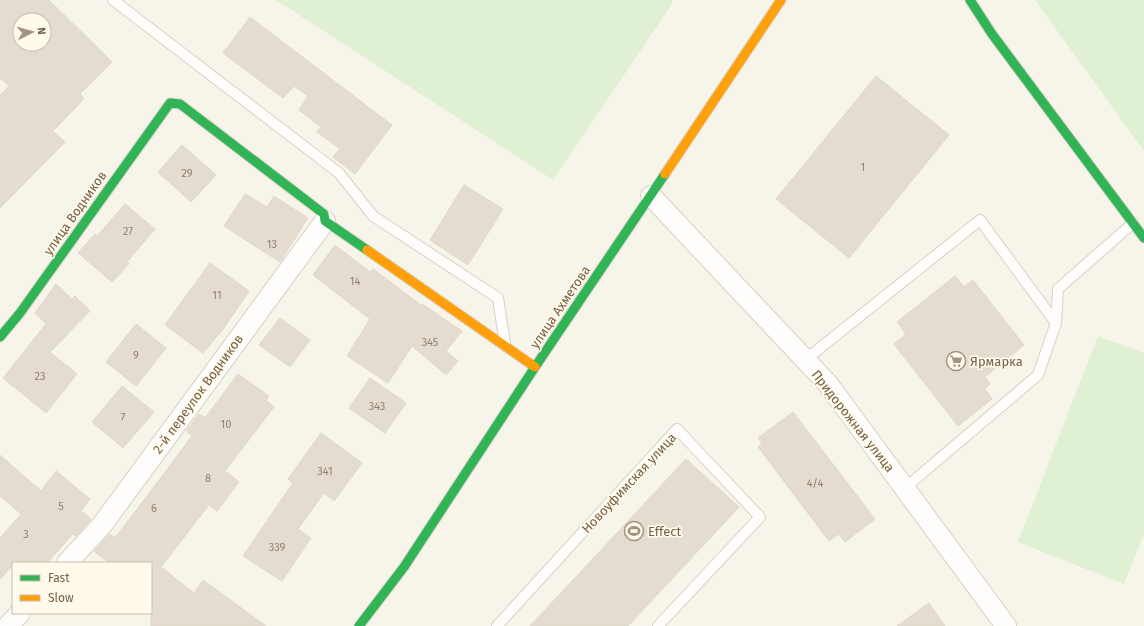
<svg xmlns="http://www.w3.org/2000/svg" width="1144" height="626" viewBox="0 0 1144 626" font-family="'Fira Sans',sans-serif">
	<style>
		.green { fill: #e0f0d3 }
		.building { fill: #e4dcd0; stroke: #e0d8cb; fill-rule: evenodd }
		.lines { fill: none; stroke-linecap: round; stroke-linejoin: round }
		.lane-casing { stroke: #d6d1c7; stroke-width: 12 }
		.street-casing { stroke: #d6d1c7; stroke-width: 22 }
		.fast-casing { stroke: #d7d1c7; stroke-width: 11 }
		.slow-casing { stroke: #d7d1c7; stroke-width: 11 }
		.lane { stroke: #fefdfc; stroke-width: 10 }
		.street { stroke: #fefdfc; stroke-width: 20 }
		.fast { stroke: #30b455; stroke-width: 9 }
		.slow { stroke: #ff9f0a; stroke-width: 9 }
		.labels { text-anchor: middle; dominant-baseline: central; stroke-width: 3.5; stroke-linejoin: round; paint-order: stroke }
		.number-label { font-size: 11px; fill: #94806c }
		.street-label { font-size: 13px; fill: #775f48; stroke: #fffaeb }
		.poi-label { font-size: 13px; fill: #775f48; stroke: #fffaeb; text-anchor: start }
	</style>
	<rect width="100%" height="100%" fill="#f7f4e9"/>
	<!-- green -->
	<g class="green">
		<path d="M276 0H672V4L553 180Z"/>
		<path d="M1035 0H1144V151Z"/>
		<path d="M1098 336 1144 353V533L1124 584 1018 542Z"/>
	</g>
	<!-- building -->
	<g class="building">
		<path d="M0 0H49L112 62 80 94 84 99 53 131 65 142 0 208V95L9 86 0 78ZM20 20H44V44H20Z"/>
		<path d="M250 17 392 125 355 174 333 157 340 149 317 132 321 127 299 110 308 96 294 86 283 98 223 53Z"/>
		<path d="M876 76 949 135 849 258 776 199Z"/>
		<path d="M182 145 216 175 191 202 158 172Z"/>
		<path d="M464 185 503 209 468 265 430 240Z"/>
		<path d="M245 194 267 207 274 196 308 218 280 262 224 226Z"/>
		<path d="M125 204 155 229 127 262 129 264 112 282 78 253 95 234 97 236Z"/>
		<path d="M335 245 370 272 373 269 421 305 422 304 462 331 446 351 458 361 446 375 412 346 388 383 347 356 370 319 313 275Z"/>
		<path d="M210 263 249 291 224 328 203 353 165 325Z"/>
		<path d="M955 276 964 287 973 280 1024 345 985 377 990 384 985 389 992 399 958 426 894 344 906 334 897 322Z"/>
		<path d="M56 284 72 299 75 296 90 311 50 352 77 374 46 413 3 378 46 324 35 313Z"/>
		<path d="M280 318 310 340 290 367 259 345Z"/>
		<path d="M136 324 166 348 136 386 106 362Z"/>
		<path d="M238 374 269 396 266 400 274 407 225 471 239 482 217 511 209 505 161 567 194 593 203 580 266 626H151V563H109L94 551 110 534 115 538 172 463 192 436 186 431 199 414 205 418Z"/>
		<path d="M370 378 406 403 385 433 349 408Z"/>
		<path d="M122 386 154 412 123 448 92 422Z"/>
		<path d="M793 412 875 519 845 542 839 534 829 541 758 447 762 443 758 438Z"/>
		<path d="M321 433 362 463 334 501 324 493 298 529 311 538 282 581 243 556 293 483 288 479Z"/>
		<path d="M0 455 41 491 56 471 90 499 81 511 91 519 76 536 73 534 47 563H13V565L0 579V538L21 514 0 496Z"/>
		<path d="M686 459 739 507 657 595 628 626H530Z"/>
		<path d="M929 603 945 626H897Z"/>
	</g>
	<g class="lines">
		<!-- lane casing -->
		<g class="lane-casing">
			<g id="lane">
				<path d="M113 0 339 173 373 216 498 298 505 344"/>
				<path d="M805 360 980 220 1056 323"/>
				<path d="M905 488 1038 375 1056 323 1058 289 1133 223"/>
				<path d="M497 626 677 429 760 517 658 626"/>
			</g>
		</g>
		<!-- street casing -->
		<g class="street-casing">
			<g id="street">
				<path d="M651 196 828 384 1006 626"/>
				<path d="M67 563 102 525 325 221"/>
				<path d="M8 626 20 613"/>
			</g>
		</g>
		<!-- fast casing -->
		<g class="fast-casing">
			<g id="fast">
				<path d="M970 0 992 34 1144 238"/>
				<path d="M0 337 20 313 170 103 180 104 324 214 325 221 367 250"/>
				<path d="M359 626 404 567 535 367 665 174"/>
			</g>
		</g>
		<!-- slow casing -->
		<g class="slow-casing">
			<g id="slow">
				<path d="M665 174 781 0"/>
				<path d="M367 250 535 367"/>
			</g>
		</g>
		<!-- lane -->
		<use href="#lane" class="lane"/>
		<!-- street -->
		<use href="#street" class="street"/>
		<!-- fast -->
		<use href="#fast" class="fast"/>
		<!-- slow -->
		<use href="#slow" class="slow"/>
	</g>
	<!-- icons -->
	<defs>
		<g id="supermarket-ring" transform="scale(1)"><circle r="9.5" fill="#fffaeb" stroke="#a49380" stroke-width="1.5"/><path d="M-6-5.5h2.5l.6 2H6L4.5 2H-2.5L-4.4-4H-6ZM-1.5 3.2a1.3 1.3 0 1 0 .1 0ZM3 3.2a1.3 1.3 0 1 0 .1 0Z" fill="#a49380"/></g>
		<g id="stadium-ring" transform="scale(1)"><circle r="9.5" fill="#fffaeb" stroke="#a49380" stroke-width="1.5"/><path d="M0-5a6.5 5 0 1 0 0 10a6.5 5 0 1 0 0-10ZM-3.5-1.8h7v3.6h-7Z" fill="#a49380"/></g>
	</defs>
	<g fill-rule="evenodd">
		<use href="#supermarket-ring" x="956" y="361"/>
		<use href="#stadium-ring" x="634" y="531"/>
	</g>
	<g class="labels">
		<!-- number labels -->
		<g class="number-label">
			<text x="863" y="167">1</text>
			<text x="187" y="173">29</text>
			<text x="128" y="231">27</text>
			<text x="272" y="244">13</text>
			<text x="355" y="281">14</text>
			<text x="217" y="295">11</text>
			<text x="430" y="342">345</text>
			<text x="136" y="355">9</text>
			<text x="40" y="376">23</text>
			<text x="377" y="406">343</text>
			<text x="123" y="417">7</text>
			<text x="226" y="424">10</text>
			<text x="325" y="471">341</text>
			<text x="208" y="478">8</text>
			<text x="815" y="483">4/4</text>
			<text x="61" y="506">5</text>
			<text x="154" y="508">6</text>
			<text x="26" y="534">3</text>
			<text x="277" y="547">339</text>
		</g>
		<!-- street labels -->
		<g class="street-label">
			<text transform="translate(75 213) rotate(-55)">улица Водников</text>
			<text transform="translate(560 307) rotate(-56)">улица Ахметова</text>
			<text transform="translate(198 394) rotate(-54)">2-й переулок Водников</text>
			<text transform="translate(853 421) rotate(52)">Придорожная улица</text>
			<text transform="translate(629 483) rotate(-47)">Новоуфимская улица</text>
		</g>
		<!-- poi labels -->
		<g class="poi-label">
			<text x="970" y="361">Ярмарка</text>
			<text x="648" y="531">Effect</text>
		</g>
	</g>
	<!-- legend -->
	<rect x="12" y="562" width="140" height="52" fill="#fffaeb" stroke="#c9bcaa"/>
	<rect x="20" y="575" width="20" height="6" fill="#30b455" stroke="#c9bcaa"/>
	<text x="48" y="582" font-size="12" fill="#775f48">Fast</text>
	<rect x="20" y="595" width="20" height="6" fill="#ff9f0a" stroke="#c9bcaa"/>
	<text x="48" y="602" font-size="12" fill="#775f48">Slow</text>
	<!-- north arrow -->
	<g transform="translate(32 32) rotate(84)"><circle r="19" fill="#fffaeb" stroke="#c9bcaa"/>
	<path d="M0-3L7 15L0 10L-7 15Z" fill="#a49380"/>
	<text y="-6" font-size="11" font-weight="bold" text-anchor="middle" fill="#775f48">N</text>
	</g>
</svg>
